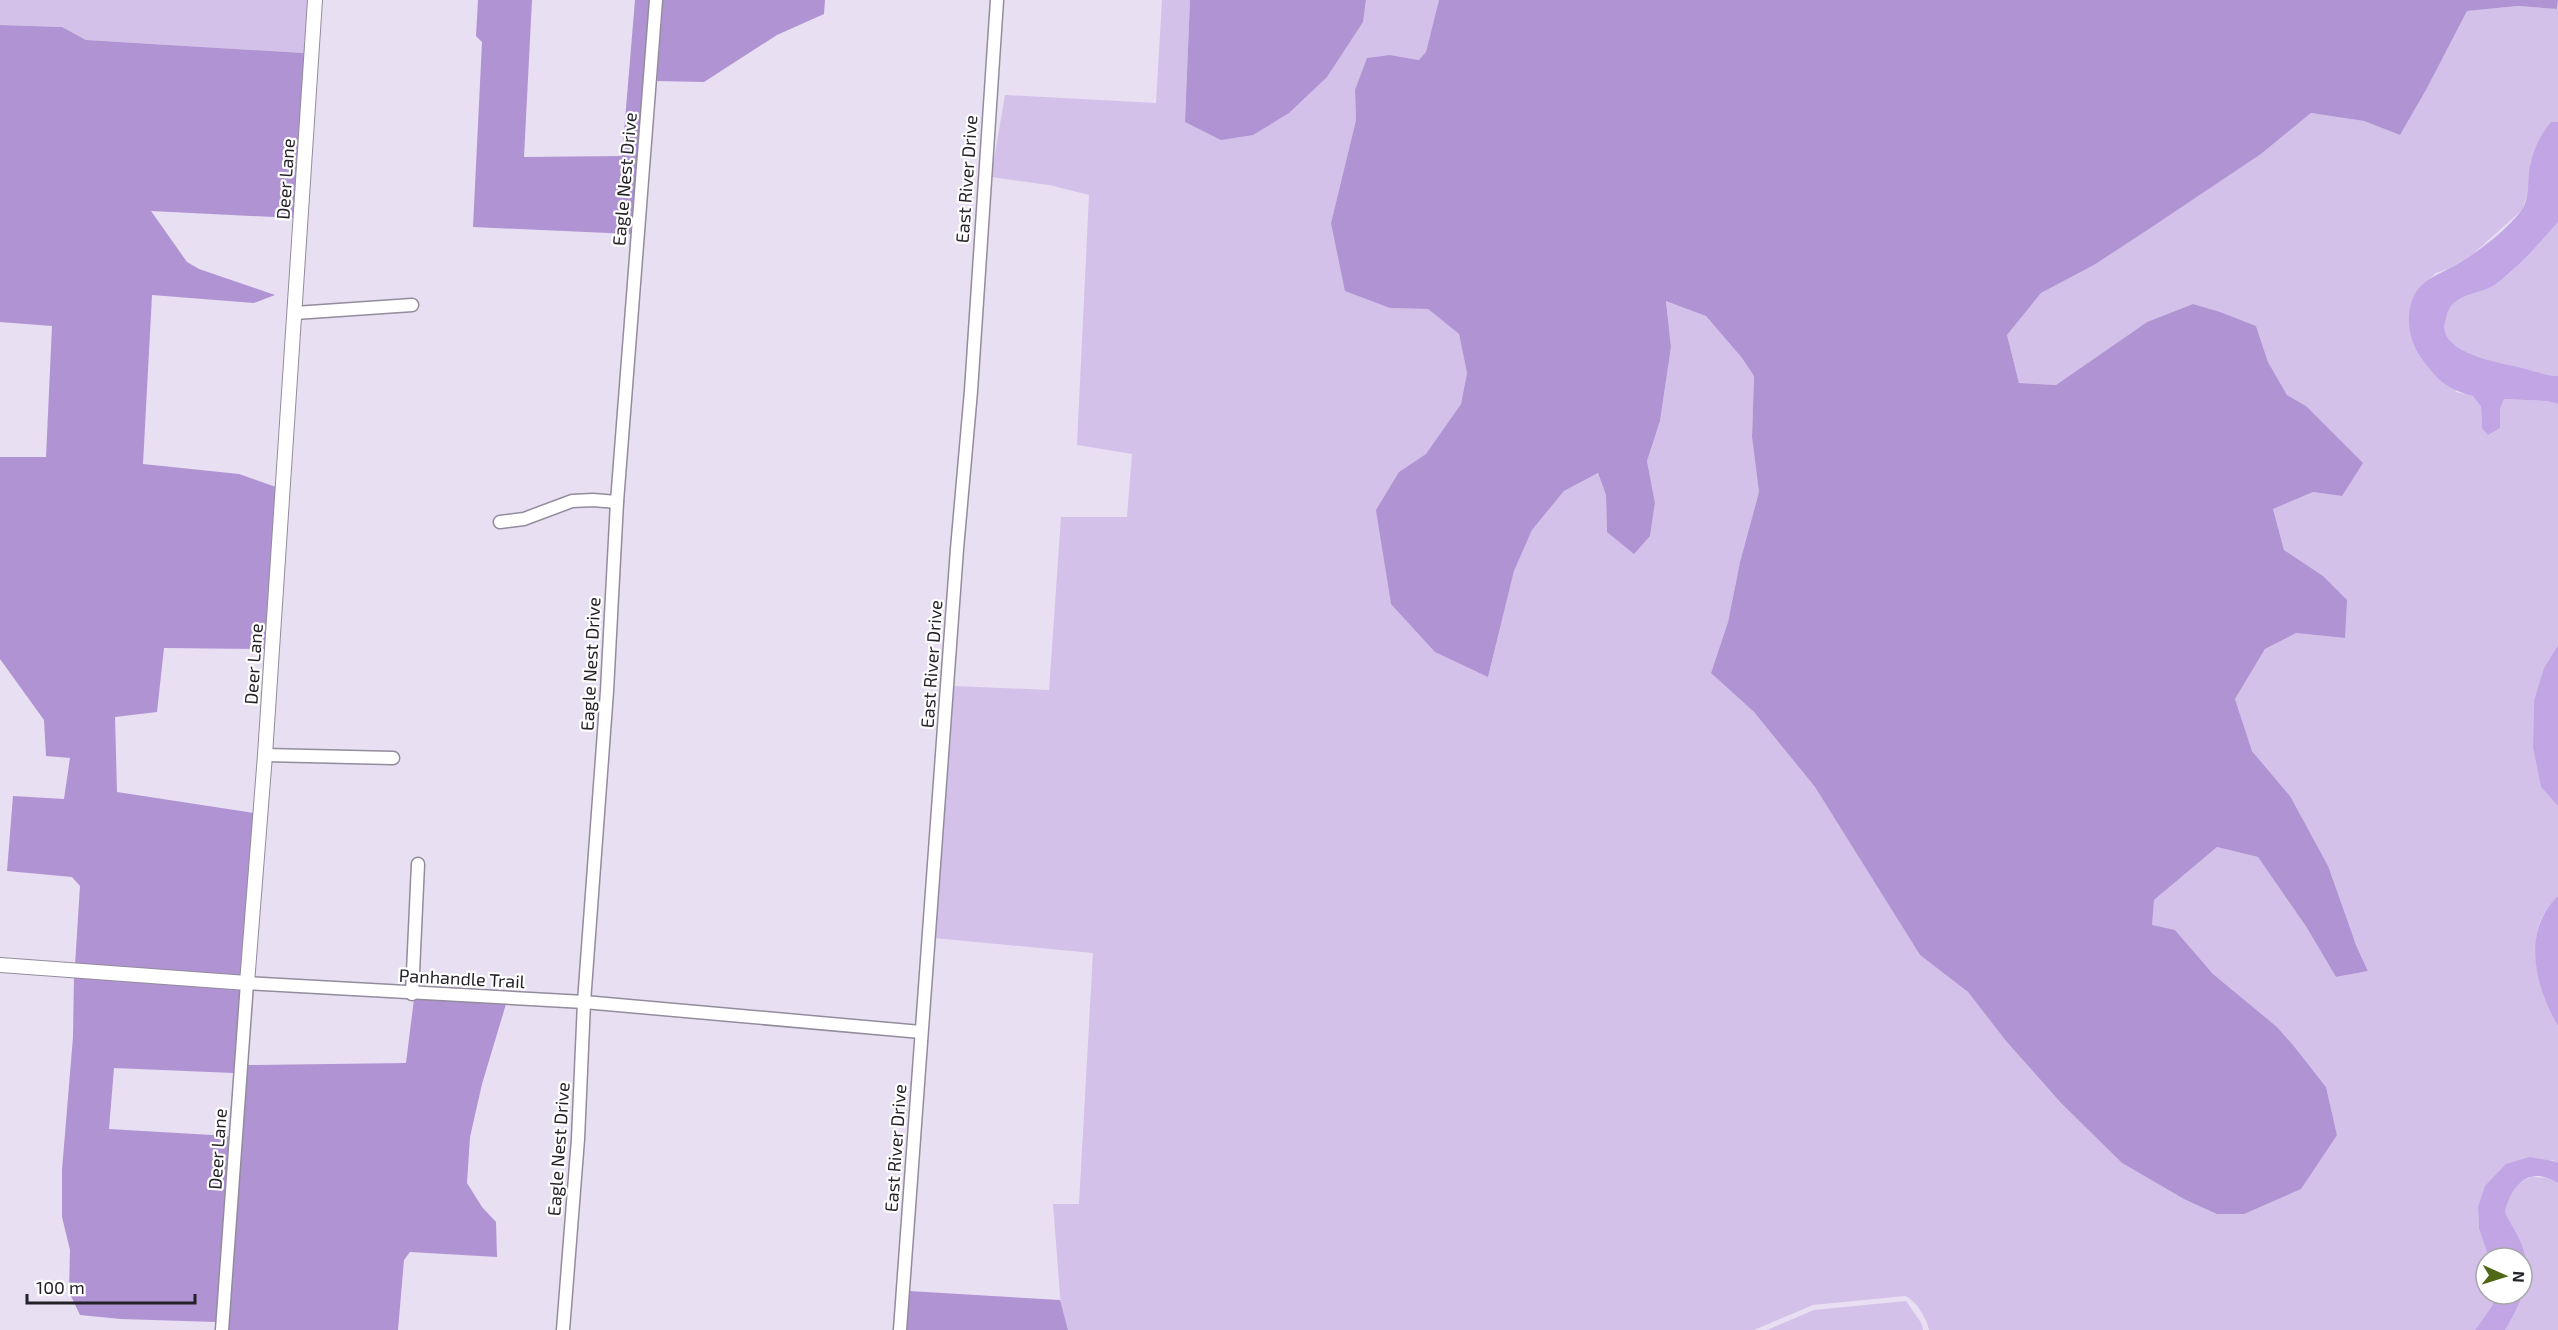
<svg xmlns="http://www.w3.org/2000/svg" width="2558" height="1330" viewBox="0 0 2558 1330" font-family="'Exo 2',sans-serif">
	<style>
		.green { fill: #d3c1ea }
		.forest { fill: #b093d2 }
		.water { fill: #c2a5e5 }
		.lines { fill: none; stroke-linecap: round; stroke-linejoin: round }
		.minor-casing { stroke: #938c9d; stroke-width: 15 }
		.tertiary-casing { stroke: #938c9d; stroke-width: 16 }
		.minor { stroke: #fff; stroke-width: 12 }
		.tertiary { stroke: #fff; stroke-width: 14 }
		.labels { text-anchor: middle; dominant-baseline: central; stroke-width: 4.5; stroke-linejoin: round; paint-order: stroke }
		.street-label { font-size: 18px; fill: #242128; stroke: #fff }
	</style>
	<rect width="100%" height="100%" fill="#e8dff3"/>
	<!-- green -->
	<g class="green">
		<path d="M0 0H308L304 53 86 40 62 27 0 25Z"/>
		<path d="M1162 0H1190L1185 122 1363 22 1366 0H1439L1426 53 1419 60 1390 55 1355 90 1356 120 1331 223 1390 308 1428 309 1459 334 1467 373 1461 404 1426 455 1399 472 1488 677 1514 571 1532 530 1564 491 1598 473 1606 495 1607 532 1650 536 1655 503 1647 461 1660 421 1671 347 1666 300 1706 316 1742 358 1754 376 1752 437 1759 492 1740 562 1728 622 1711 673 1754 712 1815 787 1920 955 1968 992 2006 1041 2061 1103 2122 1163 2184 1199 2337 1135 2326 1087 2293 1045 2277 1027 2213 974 2175 930 2151 926 2154 900 2217 847 2258 857 2307 928 2336 977 2368 971 2290 796 2252 751 2235 699 2265 649 2296 633 2345 638 2323 576 2284 550 2273 509 2313 492 2342 496 2306 406 2287 395 2268 362 2256 326 2193 304 2147 322 2056 385 2019 383 2007 335 2041 293 2094 265 2149 229 2261 154 2311 113 2364 121 2400 135 2426 90 2467 11 2518 6 2558 9V122H2551L2530 164 2529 191 2522 210 2473 254 2450 268 2436 273 2419 288 2456 392 2473 396 2481 407 2482 428H2500V409L2504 399 2547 401 2558 404V645L2544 668 2534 700 2533 748 2541 787 2558 806V896C2531 922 2533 949 2542 982 2546 998 2550 1012 2558 1026V1162L2552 1160 2478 1207 2479 1229 2489 1258H2486V1294H2496L2492 1306 2475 1330H1929C1927 1319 1916 1300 1905 1296L1813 1305 1754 1330H1068L1061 1308 1053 1204H1079L1093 953 934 938 954 686 1049 690 1061 517H1127L1132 454 1077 445 1089 195 1049 185 991 177 1005 95 1156 103Z"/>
		<path d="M2558 222V376C2543 375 2532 370 2518 367 2497 362 2434 352 2446 319 2447 315 2448 310 2451 306 2463 292 2482 294 2496 284 2520 267 2539 244 2558 222Z"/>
		<path d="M2532 1177 2551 1178 2558 1183V1330H2505C2521 1304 2534 1276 2522 1245 2518 1234 2510 1223 2505 1212 2509 1193 2514 1183 2532 1177Z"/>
		<path d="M1906 1301 1922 1324 1923 1330H1767L1814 1310Z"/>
	</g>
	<!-- forest -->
	<g class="forest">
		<path d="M478 0H532L524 157 622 156 635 0H650L631 234 473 227 482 42 476 36Z"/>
		<path d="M663 0H825L824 14 777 35 704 82 657 81Z"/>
		<path d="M1190 0H1366L1363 22 1327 77 1289 113 1253 135 1221 140 1185 122Z"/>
		<path d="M1439 0H2558L2557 9 2518 6 2467 11 2426 90 2400 135 2364 121 2311 113 2261 154 2149 229 2094 265 2041 293 2007 335 2019 383 2056 385 2147 322 2193 304 2220 312 2256 326 2268 362 2287 395 2306 406 2363 463 2342 496 2313 492 2273 509 2284 550 2323 576 2347 600 2345 638 2296 633 2265 649 2235 699 2252 751 2290 796 2328 866 2356 945 2368 971 2336 977 2307 928 2258 857 2217 847 2154 900 2152 925 2175 930 2213 974 2277 1027 2293 1045 2326 1087 2337 1135 2301 1189 2244 1214H2217L2184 1199 2122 1163 2061 1103 2006 1041 1968 992 1920 955 1815 787 1754 712 1711 673 1728 622 1740 562 1759 492 1752 437 1754 376 1742 358 1706 316 1666 301 1671 347 1660 421 1647 461 1655 503 1650 536 1634 554 1607 532 1606 495 1598 473 1564 491 1532 530 1514 571 1488 677 1435 652 1391 604 1376 510 1399 472 1426 454 1461 404 1467 373 1459 334 1428 309 1390 308 1345 291 1331 223 1356 120 1355 90 1367 58 1390 55 1419 60 1426 52Z"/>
		<path d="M0 25 62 27 86 40 304 53 294 218 151 211 187 262 199 269 275 295 254 303 152 295 143 464 239 474 276 487 266 649 164 648 157 712 115 717 117 792 254 813 241 977 75 965 80 886 72 877 7 871 13 796 64 799 70 758 46 756 44 720 0 659V457H46L52 326 0 322Z"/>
		<path d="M74 976 240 988 234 1073 114 1068 109 1129 229 1136 216 1322 121 1319 80 1315 69 1292 70 1250 62 1217V1170L73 1037Z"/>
		<path d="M414 999 506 1004 482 1084 470 1137 467 1183 482 1207 496 1222 497 1257 410 1252 404 1260 398 1330H228L247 1065 406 1063Z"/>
		<path d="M909 1291 1060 1300 1068 1330H906Z"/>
	</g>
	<!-- water -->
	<g class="water">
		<path d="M2551 122H2558V222C2539 244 2520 266 2496 284 2482 294 2463 292 2451 306 2448 310 2447 315 2446 319 2434 352 2497 362 2518 367 2532 370 2543 375 2558 376V404L2547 401 2504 399 2500 409V428L2488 435 2482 428 2481 407 2473 396C2446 389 2435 378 2420 356 2407 338 2404 306 2419 288 2428 278 2439 274 2450 268 2472 257 2506 231 2521 211 2532 196 2526 178 2531 162 2535 146 2541 134 2551 122Z"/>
		<path d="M2558 645V806L2541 787 2533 748 2534 700 2544 668Z"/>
		<path d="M2558 896V1026C2535 987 2521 931 2558 896Z"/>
		<path d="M2530 1157 2558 1162V1183C2530 1165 2511 1185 2505 1212 2510 1223 2518 1234 2522 1245 2534 1276 2521 1304 2505 1330H2475L2492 1306 2496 1294H2522V1258H2489L2479 1229 2478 1207 2485 1186 2506 1164Z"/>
	</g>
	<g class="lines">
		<!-- minor casing -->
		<g class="minor-casing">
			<g id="minor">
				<path d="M295 313 412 305"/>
				<path d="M500 522 524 519 572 501 593 500 617 502"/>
				<path d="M265 755 393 758"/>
				<path d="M412 994 418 864"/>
				<path d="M222 1330 247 983 584 1002 921 1032"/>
				<path d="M563 1330 578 1139 584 1002 607 691 617 502 656 0"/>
				<path d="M900 1330 957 549 971 391 997 0"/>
			</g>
		</g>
		<!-- tertiary casing -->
		<g class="tertiary-casing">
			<path id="tertiary" d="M0 965 247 983 265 755 315 0"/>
		</g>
		<!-- minor -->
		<use href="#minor" class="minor"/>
		<!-- tertiary -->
		<use href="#tertiary" class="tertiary"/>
	</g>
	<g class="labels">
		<!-- street labels -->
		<g class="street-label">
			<text transform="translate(285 179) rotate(-86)">Deer Lane</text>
			<text transform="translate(624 179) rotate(-85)">Eagle Nest Drive</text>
			<text transform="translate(966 179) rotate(-86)">East River Drive</text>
			<text transform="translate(253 664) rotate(-86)">Deer Lane</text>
			<text transform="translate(590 664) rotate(-87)">Eagle Nest Drive</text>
			<text transform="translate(931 664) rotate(-86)">East River Drive</text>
			<text transform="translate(462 978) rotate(3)">Panhandle Trail</text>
			<text transform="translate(895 1148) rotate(-86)">East River Drive</text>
			<text transform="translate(217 1149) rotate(-86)">Deer Lane</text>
			<text transform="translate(558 1149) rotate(-86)">Eagle Nest Drive</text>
		</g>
	</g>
	<!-- north arrow -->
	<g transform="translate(2504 1276) rotate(93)"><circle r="28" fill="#ffffff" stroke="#a7a6a9" stroke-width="1.5"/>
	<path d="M0-4.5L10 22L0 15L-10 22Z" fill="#4f6717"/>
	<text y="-9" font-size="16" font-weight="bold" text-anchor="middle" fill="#242128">N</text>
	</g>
	<!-- scale -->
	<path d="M27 1294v9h168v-9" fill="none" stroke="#242128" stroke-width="3"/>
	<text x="36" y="1294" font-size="18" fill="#242128" stroke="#ffffff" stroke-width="4.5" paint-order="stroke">100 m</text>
</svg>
